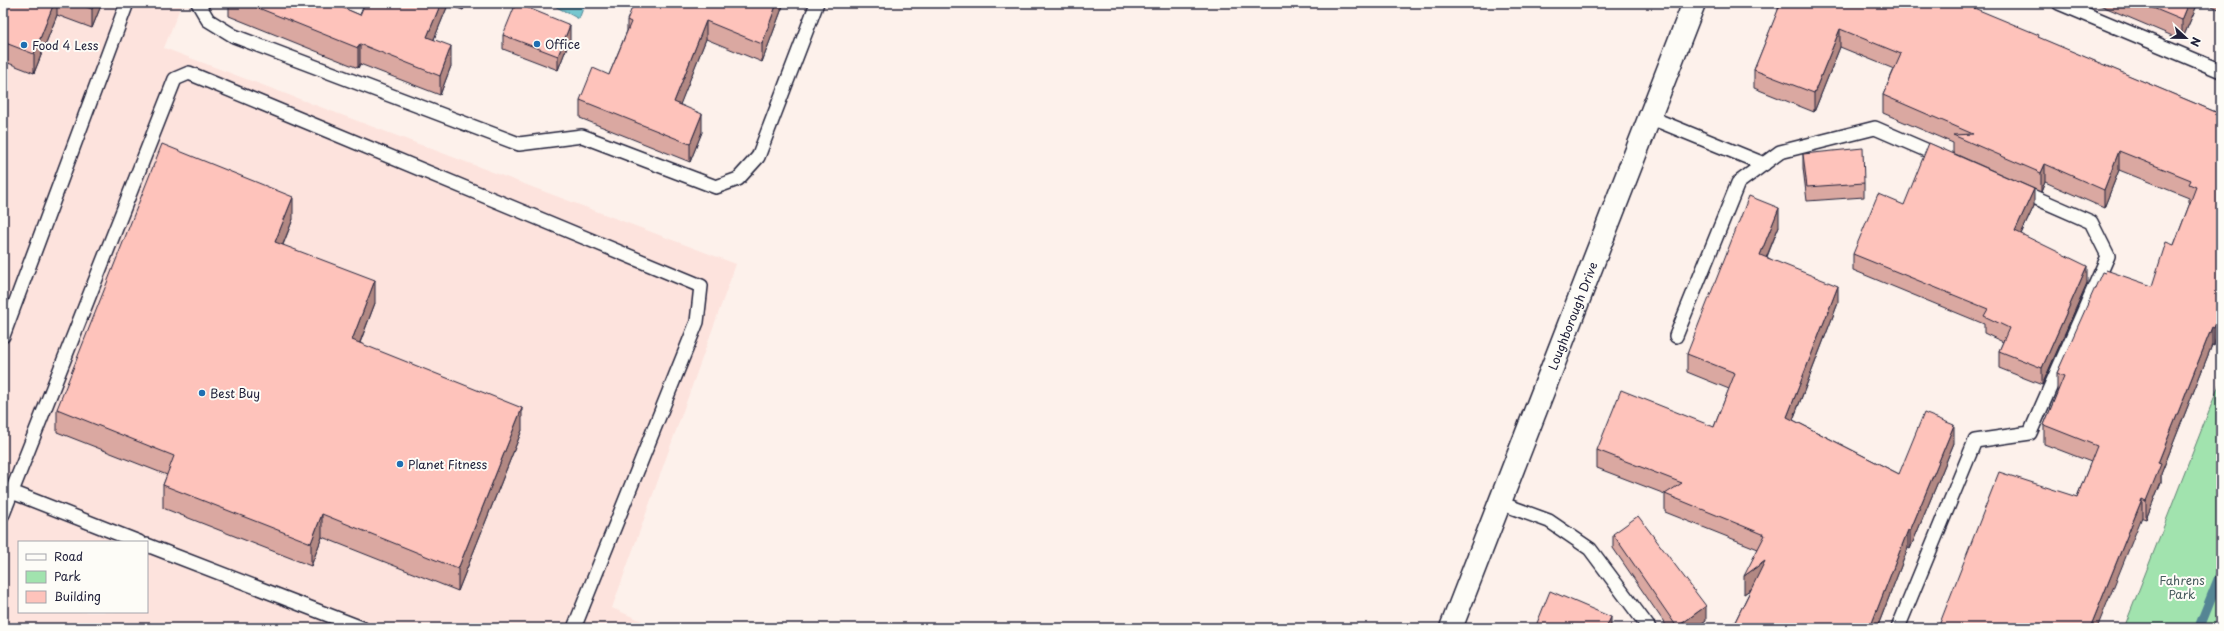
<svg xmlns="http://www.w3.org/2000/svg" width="2224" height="631" viewBox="0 0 2224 631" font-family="'Playpen Sans',sans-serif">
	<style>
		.built { fill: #fde3dd; fill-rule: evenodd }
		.park { fill: #a1e3ae; stroke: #628274 }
		.water { fill: url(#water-ripples); stroke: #548594 }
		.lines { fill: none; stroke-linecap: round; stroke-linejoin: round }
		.stream { stroke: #548594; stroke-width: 10 }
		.service-casing { stroke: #22223b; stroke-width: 16 }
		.minor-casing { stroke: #22223b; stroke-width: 25 }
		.service { stroke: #fdfcf7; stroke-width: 13 }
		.minor { stroke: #fdfcf7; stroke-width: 22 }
		.wall { fill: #daa8a1; stroke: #22223b }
		.shaded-wall { fill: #b28883; stroke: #22223b }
		.building { fill: #fec3bb; stroke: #22223b }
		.poi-dot { fill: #1f6fb2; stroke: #fdfcf7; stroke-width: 1.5 }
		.labels { text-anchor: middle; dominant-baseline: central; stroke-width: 4; stroke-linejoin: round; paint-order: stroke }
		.poi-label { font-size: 12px; fill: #22223b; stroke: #fdfcf7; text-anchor: start }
		.street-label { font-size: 12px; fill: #22223b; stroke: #fdfcf7 }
		.park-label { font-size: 12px; fill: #485c5e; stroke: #fdfcf7 }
	</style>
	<defs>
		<pattern id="water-ripples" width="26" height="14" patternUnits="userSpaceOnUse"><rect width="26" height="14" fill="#76c7cf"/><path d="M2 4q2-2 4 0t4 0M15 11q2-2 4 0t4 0" fill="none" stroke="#60a1a9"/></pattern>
	</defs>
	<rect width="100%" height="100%" fill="#fdf1eb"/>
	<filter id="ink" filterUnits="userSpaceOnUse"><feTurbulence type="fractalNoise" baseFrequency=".025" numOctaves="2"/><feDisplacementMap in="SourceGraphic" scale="8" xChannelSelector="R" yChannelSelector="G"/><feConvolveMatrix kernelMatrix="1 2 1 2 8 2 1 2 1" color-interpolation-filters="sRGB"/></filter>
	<g filter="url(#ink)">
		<!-- built -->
		<path class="built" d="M3 3H182L164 48 736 264 612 608 658 628H3ZM19 542H147V612H19Z"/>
		<!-- park -->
		<path class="park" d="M2221 380V628H2124Z"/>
		<!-- water -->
		<path class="water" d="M549 3H585L579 19Z"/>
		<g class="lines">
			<!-- stream -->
			<path class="stream" d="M2199 628 2221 573"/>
			<!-- service casing -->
			<g class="service-casing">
				<g id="service">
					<path d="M198 3 208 20 234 36 519 144 582 136 716 187 738 179 758 157 817 3"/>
					<path d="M2059 3 2221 71"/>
					<path d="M1649 117 1764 164"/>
					<path d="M3 336 127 3"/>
					<path d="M1676 336 1738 183 1780 152 1875 128 1942 157"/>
					<path d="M12 492 139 542"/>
					<path d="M1500 503 1549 521 1590 549 1649 628"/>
					<path d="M3 514 175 79 189 73 701 286 697 322 574 628"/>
					<path d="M147 545 362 628"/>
					<path d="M1898 628 1975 441 2030 433 2108 256 2091 222 2018 190"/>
				</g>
			</g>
			<!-- minor casing -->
			<g class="minor-casing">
				<g id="minor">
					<path id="s1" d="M1451 628 1694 3"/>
				</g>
			</g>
			<!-- service -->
			<use href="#service" class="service"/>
			<!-- minor -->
			<use href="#minor" class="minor"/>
		</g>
		<!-- wall -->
		<g class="wall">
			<path d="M3 3H102L92 28 57 15 34 73 3 61Z"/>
			<path d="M229 3H332L360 15 365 3H466L463 10 448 5 434 39 451 66 440 95 360 64 358 68 229 16Z"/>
			<path d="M784 3 762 62 706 39 680 104 702 132 690 162 580 118V100L609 75 627 31V20Z"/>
			<path d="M2095 3H2198L2182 40Z"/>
			<path d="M2205 3H2221V10Z"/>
			<path d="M1778 4 2039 38 2218 113 2214 346 2212 345 2161 474V482L2146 519 2077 497 2091 462 2044 444V425L2058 391H2057V373L2105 273 2152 286 2174 245 2190 203 2189 202V198L2119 170 2104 208 2045 182 2041 192 1953 153V143L1883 113V95L1894 69 1840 47 1814 112 1754 88V70L1778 11Z"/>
			<path d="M503 35 570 39 558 70 503 49Z"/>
			<path d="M1803 154 1864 183V197L1807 201 1803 168Z"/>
			<path d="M1904 205 2034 206 2021 234 2087 283 2042 385 1999 368V351L2003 342 1984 333V324L1853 270V254Z"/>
			<path d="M293 219 283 245 375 303 360 343 522 430 458 591 322 537 311 566 163 508V485L167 475 57 432V409Z"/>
			<path d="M1779 226 1767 257 1838 303 1793 420 1899 474 1954 443 1910 549 1908 548 1877 628H1732L1751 589 1744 594 1758 549 1665 512V494L1597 468V450L1714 427 1729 389 1687 372V354Z"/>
			<path d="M1613 534 1706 620 1696 628H1668L1613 548Z"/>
		</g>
		<!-- shaded-wall -->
		<g class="shaded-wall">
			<path d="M54 3H57V15L34 73V54Z"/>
			<path d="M95 3H102L92 28V9Z"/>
			<path d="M441 3H448V5L427 56V37Z"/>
			<path d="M463 3H466L463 10Z"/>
			<path d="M777 3H784L762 62V44Z"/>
			<path d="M2189 3H2198L2182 40V20Z"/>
			<path d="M706 21V39L674 120V102Z"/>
			<path d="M570 25V39L558 70V56Z"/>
			<path d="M1840 29V47L1814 112V93Z"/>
			<path d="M360 44V64L358 68V48Z"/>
			<path d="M451 46V66L440 95V76Z"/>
			<path d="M702 114V132L690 162V144Z"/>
			<path d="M2119 151V170L2104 208V190Z"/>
			<path d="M2045 164V182L2041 192V173Z"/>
			<path d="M2034 189V206L2015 247V231Z"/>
			<path d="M293 197V219L275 264V242Z"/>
			<path d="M1779 208V226L1760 273V255Z"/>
			<path d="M2087 266V283L2042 385V368Z"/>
			<path d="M375 280V303L352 363V340Z"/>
			<path d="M1838 286V303L1787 435V417Z"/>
			<path d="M2221 309V327L2214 346V328Z"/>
			<path d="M2212 327V345L2161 474V482L2146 519V501L2158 463Z"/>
			<path d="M522 408V430L458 591V569Z"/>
			<path d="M1954 425V443L1910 549V531Z"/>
			<path d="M2142 499V517L2097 628H2090Z"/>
			<path d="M322 514V537L311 566V543Z"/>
			<path d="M1908 530V548L1877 628H1870Z"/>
			<path d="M1765 561V579L1744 594V576Z"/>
			<path d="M1706 606V620L1696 628H1677V627Z"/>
			<path d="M1611 617V628H1606Z"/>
		</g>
		<!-- building -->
		<g class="building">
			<path d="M3 3H54L34 54 3 42Z"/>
			<path d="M76 3H95L92 9Z"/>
			<path d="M246 3H332L360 15 365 3H441L427 37 451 46 440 76 360 44 358 48Z"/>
			<path d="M516 3 570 25 558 56 503 35Z"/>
			<path d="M634 3H777L762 44 706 21 674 102 702 114 690 144 580 100 593 68 609 75 631 22 627 20Z"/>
			<path d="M1779 3H1962L2039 35 2038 37 2218 113 2220 108H2221V309L2214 328 2212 327 2158 463 2161 464 2146 501 2142 499 2090 628H1938L1999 472 2077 497 2097 446 2044 425 2064 376 2057 373 2102 272 2105 273 2106 270 2152 286 2166 242 2174 245 2196 187 2189 184 2191 180 2119 151 2104 190 2045 164 2041 173 1953 135 1973 134 1883 95 1901 54 1840 29 1814 93 1754 70 1780 5 1778 4Z"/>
			<path d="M2141 3H2189L2182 20Z"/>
			<path d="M1929 143 2034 189 2015 231 2087 266 2042 368 1999 351 2009 328 1984 316 1988 309 1853 254 1878 194 1904 205Z"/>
			<path d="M162 144 293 197 275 242 375 280 352 340 522 408 458 569 322 514 311 543 163 485 174 456 57 409Z"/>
			<path d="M1863 148 1864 183 1807 187 1803 154Z"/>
			<path d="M1749 196 1779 208 1760 255 1838 286 1787 417 1899 474 1924 413 1954 425 1910 531 1908 530 1870 628H1732L1765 561 1744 576 1765 535 1665 494 1682 483 1597 450 1621 390 1714 427 1735 373 1687 354Z"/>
			<path d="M1638 516 1706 606 1677 627 1613 534Z"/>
			<path d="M1550 591 1611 617 1606 628H1535Z"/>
		</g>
	</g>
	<!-- markers -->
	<g class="poi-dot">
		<circle cx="537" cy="44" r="4"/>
		<circle cx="24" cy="45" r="4"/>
		<circle cx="202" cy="393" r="4"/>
		<circle cx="400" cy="464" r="4"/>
	</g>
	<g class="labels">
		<!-- poi labels -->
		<g class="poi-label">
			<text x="545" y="44">Office</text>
			<text x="32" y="45">Food 4 Less</text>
			<text x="210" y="393">Best Buy</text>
			<text x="408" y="464">Planet Fitness</text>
		</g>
		<!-- street labels -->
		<g class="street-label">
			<text stroke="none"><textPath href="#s1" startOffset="335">Loughborough Drive</textPath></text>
		</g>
		<!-- park labels -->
		<g class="park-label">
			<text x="2182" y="580">Fahrens<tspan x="2182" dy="14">Park</tspan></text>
		</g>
	</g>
	<!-- margin -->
	<rect width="2224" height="631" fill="none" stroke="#fdfcf7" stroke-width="16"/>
	<rect x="8" y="8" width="2208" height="615" fill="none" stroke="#22223b" stroke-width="1.5" filter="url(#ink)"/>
	<!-- legend -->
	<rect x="18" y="541" width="130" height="72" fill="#fdfcf7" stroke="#a5a5ac"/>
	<rect x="26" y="554" width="20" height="6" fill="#fdfcf7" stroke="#a5a5ac"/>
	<text x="54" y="561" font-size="12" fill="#22223b">Road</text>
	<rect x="26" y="571" width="20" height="12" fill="#a1e3ae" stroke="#a5a5ac"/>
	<text x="54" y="581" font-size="12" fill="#22223b">Park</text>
	<rect x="26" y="591" width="20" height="12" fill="#fec3bb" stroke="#a5a5ac"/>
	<text x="54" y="601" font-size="12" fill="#22223b">Building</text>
	<!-- north arrow -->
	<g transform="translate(2186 38) rotate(112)" stroke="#fdfcf7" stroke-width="3" paint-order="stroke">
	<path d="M0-3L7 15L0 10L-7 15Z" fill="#22223b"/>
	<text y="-6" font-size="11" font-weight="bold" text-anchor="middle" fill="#22223b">N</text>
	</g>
</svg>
